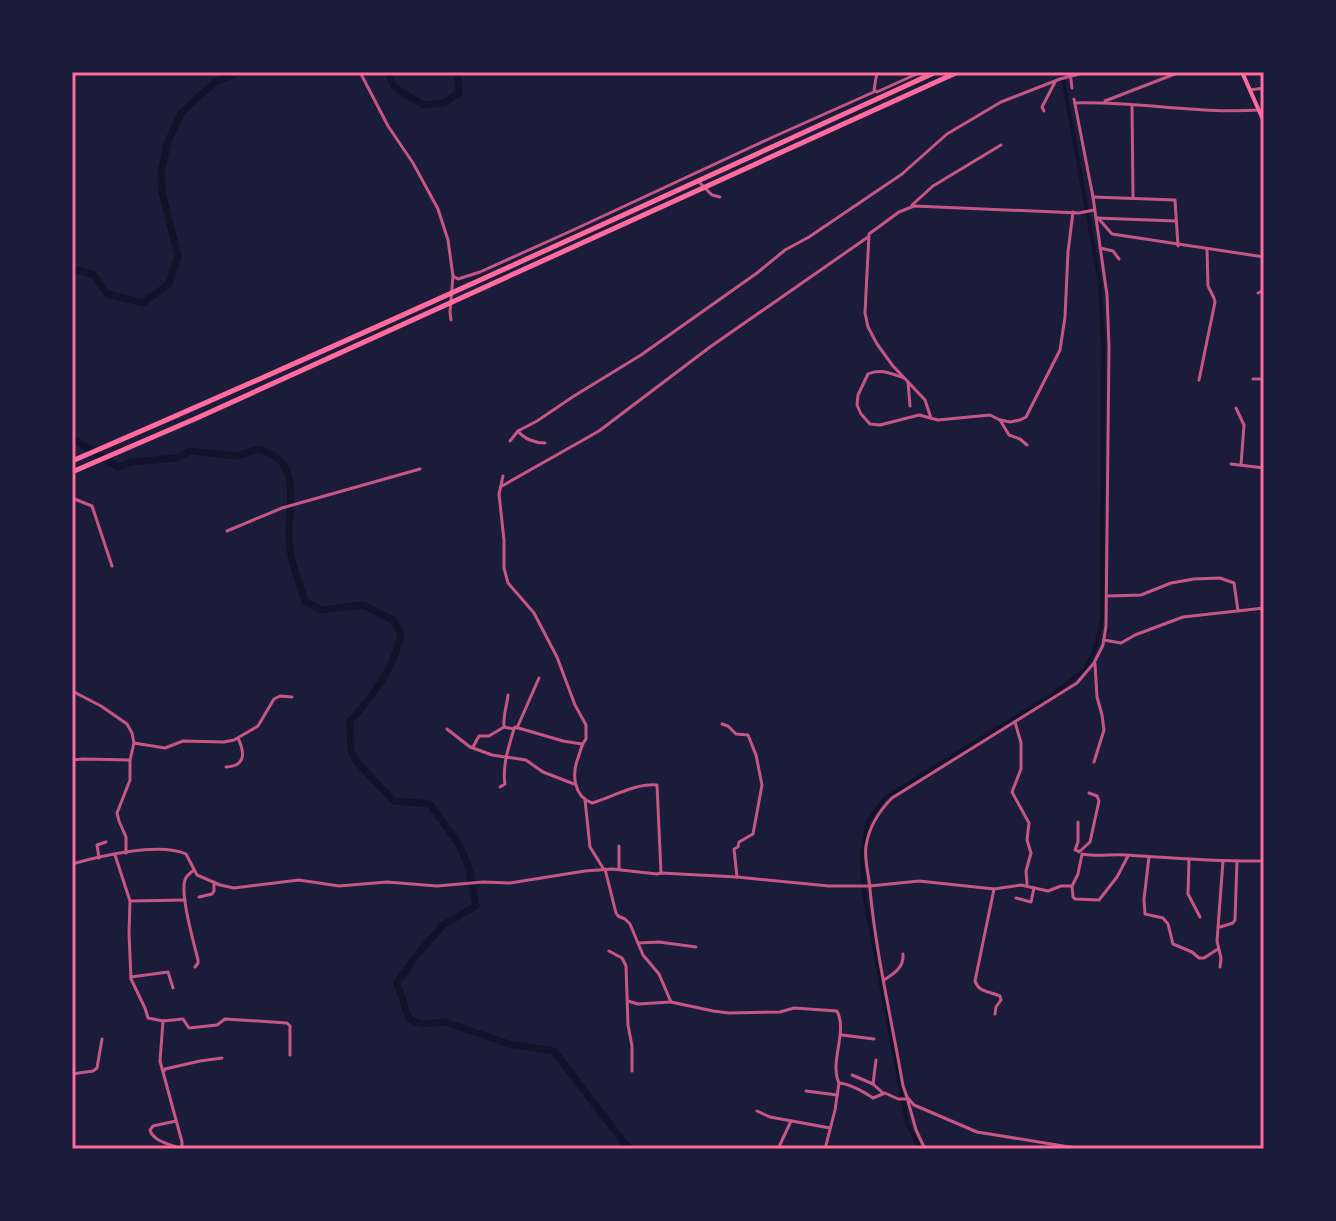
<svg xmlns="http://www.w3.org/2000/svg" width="1336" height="1221" viewBox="0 0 1336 1221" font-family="'Playfair Display',serif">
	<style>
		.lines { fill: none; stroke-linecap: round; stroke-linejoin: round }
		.canal { stroke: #12122b; stroke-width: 4 }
		.river { stroke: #12122b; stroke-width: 7 }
		.minor { stroke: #c65784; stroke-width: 3 }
		.primary { stroke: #ff6b9d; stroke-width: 4 }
		.trunk { stroke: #ff6b9d; stroke-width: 5 }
		.neatline { fill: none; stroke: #ff6b9d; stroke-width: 3 }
	</style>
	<rect width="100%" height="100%" fill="#1b1b3a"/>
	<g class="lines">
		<!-- canal -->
		<path class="canal" d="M920 1149 907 1123 863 888 862 851 868 821 885 798 1055 693 1086 668 1095 649 1102 619 1103 346 1100 283 1062 72"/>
		<!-- river -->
		<g class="river">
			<path d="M388 72 394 87 423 105 444 103 459 93 458 72"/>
			<path d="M72 273 78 270 94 275 107 294 143 303 169 284 178 256 162 192 161 172 168 141 182 112 215 82 241 72"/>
			<path d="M72 438 118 467 132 462 177 458 190 451 237 456 259 449C264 451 271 454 276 457 300 475 287 515 289 540 290 561 299 581 305 601L321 610 363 605 393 620 401 634C394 668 374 695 350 721L351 750 356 761 394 801 430 804 460 846 469 868 476 906 443 925 415 957 397 983 409 1019 421 1024 445 1022 509 1044 554 1051 629 1149"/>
		</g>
		<!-- minor -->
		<g class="minor">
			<path d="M360 72 388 126 413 163 438 209 448 240 453 276 458 279 480 272 571 231 773 137 876 91"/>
			<path d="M877 72 874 90 877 92 921 72"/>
			<path d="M1070 72 1072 88"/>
			<path d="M1250 90 1264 88"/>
			<path d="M1074 99 1093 197 1107 295 1109 347 1106 626 1103 645 1094 663 1077 683 892 798C879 811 869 827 866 846 864 860 869 875 870 889 876 955 892 1021 903 1086L907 1097 914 1105 977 1132 1082 1149"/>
			<path d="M1105 101 1180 72"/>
			<path d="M1075 103C1136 101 1197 114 1259 110"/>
			<path d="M1132 105 1133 197"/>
			<path d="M1044 111 1042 107 1055 82"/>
			<path d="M698 181 712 195 720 197"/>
			<path d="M1093 197 1175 200 1178 246"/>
			<path d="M912 205 933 186 1001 145"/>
			<path d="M1096 218 1176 221"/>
			<path d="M1098 218 1112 234 1264 257"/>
			<path d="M1100 248 1113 251 1119 259"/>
			<path d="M1258 293 1264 290"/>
			<path d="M451 320 450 312 453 276"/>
			<path d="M904 378C892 374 880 368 868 374L858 395 857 405 861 414 870 424 880 425 919 415 938 420 990 415 1000 420 1010 422 1020 420 1026 417 1060 350 1065 317 1068 252 1073 212"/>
			<path d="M1253 379H1264"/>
			<path d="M1199 380 1215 302 1214 298 1208 286 1207 249"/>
			<path d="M908 382 910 406"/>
			<path d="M1236 408 1244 425 1241 465"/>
			<path d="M931 418 925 400 893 366 877 344 868 327 865 313 869 234 899 212 914 206 1079 213 1094 210"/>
			<path d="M1000 420 1009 435 1020 439 1027 445"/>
			<path d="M518 431C524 439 535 443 545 443"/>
			<path d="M510 441 518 431 537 421 574 396 641 355 757 273 785 250 809 237 902 174 947 134 1001 102 1060 79 1087 72"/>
			<path d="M1231 464 1264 468"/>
			<path d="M503 476 499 494 504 540V568L508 583 534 613 557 657 575 705 586 725V739C581 745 581 750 578 758 572 774 573 796 592 803 612 797 636 783 657 785L661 873"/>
			<path d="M502 486 599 431 710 347 868 237"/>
			<path d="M72 498 92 506 112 566"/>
			<path d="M227 531 282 508 420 469"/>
			<path d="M1108 596 1141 595 1171 583 1194 579 1220 578 1234 583 1238 611"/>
			<path d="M1104 640 1121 643 1135 635 1183 617 1264 608"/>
			<path d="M72 691 101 706 127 724 132 733 134 743 130 760V780L117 813 119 821 126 837V853"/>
			<path d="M1015 722 1021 743V769L1012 792 1029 823 1027 840 1031 853 1026 871 1027 884"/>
			<path d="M722 724 728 726 736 734 748 735 756 755 762 785 753 834 739 842 738 847 734 849 737 877"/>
			<path d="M504 726C503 716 507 705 508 695"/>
			<path d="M517 728 539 678"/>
			<path d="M447 729 470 747H473L479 736H489L504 727 514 729 515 727 563 741 582 744"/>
			<path d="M134 743 165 748 183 741 224 742 234 740 258 726 274 699 280 696 292 697"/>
			<path d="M470 747 492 755 526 760 543 772 574 784"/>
			<path d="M72 760 83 759 130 760"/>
			<path d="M1094 762 1104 730 1102 715 1097 697 1095 664"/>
			<path d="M226 767C246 766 245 753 238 738"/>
			<path d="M500 787 505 784C502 767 509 745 514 729"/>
			<path d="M585 800 590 847 603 868"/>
			<path d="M619 846V869"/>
			<path d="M1078 851 1075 850 1078 842V822"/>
			<path d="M1079 852 1090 842 1099 801 1097 796 1089 793"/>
			<path d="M115 855 130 901 129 933 131 979 145 1008 148 1018 163 1021 183 1019 189 1028 217 1025 225 1019 287 1023 290 1026V1055"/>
			<path d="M1149 857 1144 899 1145 914 1163 918 1168 924 1173 944 1192 952 1199 958H1204L1218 949"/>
			<path d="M99 858 97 845 106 842"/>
			<path d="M1189 859 1188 894 1200 917"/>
			<path d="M72 864C100 856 159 842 186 854L197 875 220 885 234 888 299 880 339 886 387 882 437 886 483 882 510 883 585 871 612 869 657 874 661 873 737 877 829 886H870L919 881 994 889 1021 885 1048 891 1061 886H1072L1078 874 1082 854C1097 857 1111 854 1126 855 1172 858 1218 862 1264 861"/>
			<path d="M605 869 616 913 618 916 625 919 630 924 643 955 659 974 671 1002 713 1011 729 1013 780 1012 794 1008 837 1011C848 1033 829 1061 839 1083"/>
			<path d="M194 870C190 873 186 876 185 880 180 895 194 943 198 960V963L195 967"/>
			<path d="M1072 886 1073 897 1075 899 1099 900 1117 877 1128 856"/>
			<path d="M994 889 975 981C979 993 990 991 1000 996L1001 1000 996 1007 995 1014"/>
			<path d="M199 897 212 894 214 891V882"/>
			<path d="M1016 898 1031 902 1034 888"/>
			<path d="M130 901 185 900"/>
			<path d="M1220 927 1233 923 1235 920 1237 861"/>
			<path d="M638 943 659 942 696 947"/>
			<path d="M609 951 622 958 626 966 628 1025 632 1046V1071"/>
			<path d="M1220 967 1221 958 1217 941 1223 861"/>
			<path d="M131 977 168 972 173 988"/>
			<path d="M884 980C895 973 904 967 903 954"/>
			<path d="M628 1001 638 1004 671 1002"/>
			<path d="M163 1021 160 1061 182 1142V1146L177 1149"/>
			<path d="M842 1035 874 1039"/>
			<path d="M164 1071 165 1069 200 1061 222 1058"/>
			<path d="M72 1074 93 1071 97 1068 102 1039"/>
			<path d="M852 1075 873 1084 883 1093"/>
			<path d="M873 1084 876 1060"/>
			<path d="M806 1091 837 1095"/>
			<path d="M908 1101 916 1130 925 1149"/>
			<path d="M757 1111 770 1117 830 1128"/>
			<path d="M176 1121 153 1126 150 1130C153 1141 169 1144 179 1148"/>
			<path d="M778 1149 791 1121"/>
			<path d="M825 1149 835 1110 839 1083C850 1084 864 1092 873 1098L885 1093 898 1099H907"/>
		</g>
		<!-- primary -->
		<path class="primary" d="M1242 72 1264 122"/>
		<!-- trunk -->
		<g class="trunk">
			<path d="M72 461C362 336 649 203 936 72"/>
			<path d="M72 472 197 418 958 72"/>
		</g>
	</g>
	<!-- border -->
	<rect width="1336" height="1221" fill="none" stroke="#1b1b3a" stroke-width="148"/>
	<rect x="74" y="74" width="1188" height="1073" class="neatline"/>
</svg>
